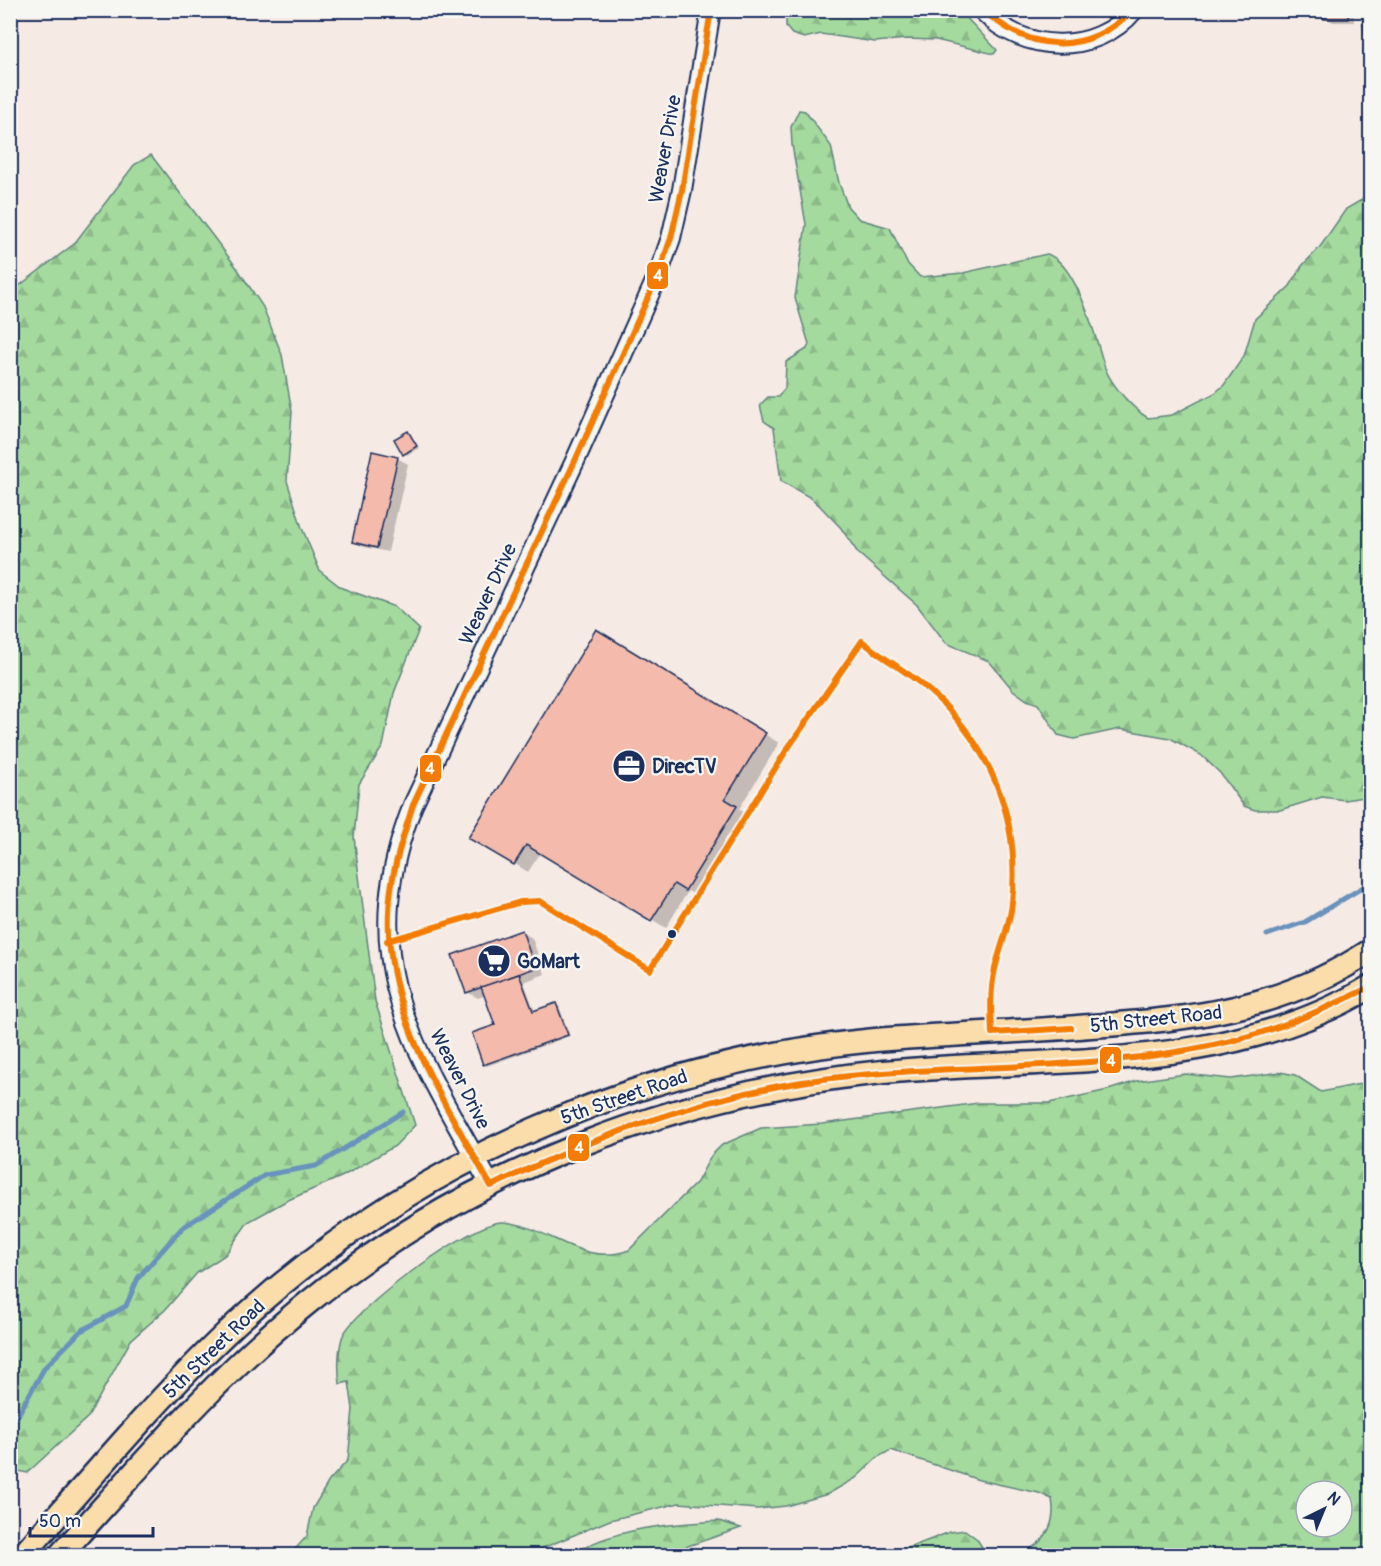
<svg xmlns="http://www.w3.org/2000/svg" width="1381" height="1566" viewBox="0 0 1381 1566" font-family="Pangolin,sans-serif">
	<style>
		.forest { fill: url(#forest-firs); stroke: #60847e; stroke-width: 1.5; fill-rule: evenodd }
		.shadow { fill: #0003 }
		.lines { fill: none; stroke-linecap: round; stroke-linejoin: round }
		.stream { stroke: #6992bd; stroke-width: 5 }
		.building { fill: #f4bbac; stroke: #1b2f5e; stroke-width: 1.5 }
		.minor-casing { stroke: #1b2f5e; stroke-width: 22 }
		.major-casing { stroke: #1b2f5e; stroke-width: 27 }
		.minor { stroke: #f6f6f2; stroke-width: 18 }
		.major { stroke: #fbddab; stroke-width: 22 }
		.bus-1-casing { stroke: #f6f6f2; stroke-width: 10 }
		.bus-1 { stroke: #f47c05; stroke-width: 6 }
		.bus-dot { fill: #1b2f5e; stroke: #f6f6f2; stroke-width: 2 }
		.labels { text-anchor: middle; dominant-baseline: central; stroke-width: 4.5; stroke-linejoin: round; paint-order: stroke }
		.street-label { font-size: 20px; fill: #1b2f5e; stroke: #f6f6f2 }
		.poi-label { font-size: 20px; font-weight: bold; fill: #1b2f5e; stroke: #f6f6f2; text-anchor: start }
		.line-badge { stroke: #f6f6f2; stroke-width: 2 }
		.badge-label { font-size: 16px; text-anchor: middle; font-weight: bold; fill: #fff }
	</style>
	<defs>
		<pattern id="forest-firs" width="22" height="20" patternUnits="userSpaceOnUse" patternTransform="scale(1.5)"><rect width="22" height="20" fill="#a4da9d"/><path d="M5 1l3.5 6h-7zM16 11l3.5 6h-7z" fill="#8dbb8a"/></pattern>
	</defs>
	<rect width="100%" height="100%" fill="#f6eae4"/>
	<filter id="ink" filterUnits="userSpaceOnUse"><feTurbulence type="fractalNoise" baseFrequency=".0167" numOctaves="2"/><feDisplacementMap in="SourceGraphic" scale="12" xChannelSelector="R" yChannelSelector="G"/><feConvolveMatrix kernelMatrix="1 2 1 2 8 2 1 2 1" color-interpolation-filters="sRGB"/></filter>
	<g filter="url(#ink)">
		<!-- forest -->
		<g class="forest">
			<path d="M786 11H960L997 50 994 54 936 40 907 39 875 42 821 34 804 38 792 34 786 27Z"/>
			<path d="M1361 11H1370V73Z"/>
			<path d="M799 110 805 111 831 146 839 183 848 207 859 219 890 228 907 263 920 277 963 273 1047 254C1078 264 1096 340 1105 368 1112 386 1132 408 1148 418L1172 415 1215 393 1224 385 1244 356 1255 319 1290 286 1302 266 1320 247 1346 209 1370 195V796L1345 800 1322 797 1280 810H1255L1244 806 1220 773 1201 755 1170 738 1120 729 1074 739 1058 735 1038 704 1027 700 1013 690 989 661 946 643 917 605 858 553 841 528 820 506 811 498 781 481 774 428 764 421 760 405 768 397H778L785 388 786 362 807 349 809 344 795 298 806 224 792 145 791 127Z"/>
			<path d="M151 155 237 268 263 307 282 355 292 412 287 481 302 528 320 571 342 588 395 607 419 629 394 693 383 746 359 784 354 837 375 1001 415 1125 395 1146 343 1176 286 1201 248 1222 225 1255 197 1273 165 1310 131 1340 88 1417 27 1473 10 1469 11 292 74 244 134 165Z"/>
			<path d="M1280 1072 1295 1075 1321 1092 1370 1082V1555H1018C1043 1545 1057 1527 1052 1499L1039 1493 979 1480 891 1450 878 1457 856 1478 828 1494 786 1506 758 1509 679 1503 610 1520 526 1555H290L307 1536 313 1508 329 1481 348 1460 353 1409 349 1382 340 1384C338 1369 338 1352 342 1338 351 1310 475 1220 503 1222 548 1225 582 1268 629 1250L697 1182 711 1156 722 1145 761 1128 822 1124 979 1103H1049L1108 1090 1137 1081 1185 1074 1231 1079ZM1306 1491H1342V1527H1306Z"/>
			<path d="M719 1521 741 1528 676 1550 645 1555H569C617 1527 664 1525 719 1521Z"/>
			<path d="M965 1530 977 1539 985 1552 981 1556 890 1555 950 1532Z"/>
		</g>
		<!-- shadow -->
		<g class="shadow">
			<path d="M1326 10H1354V22H1333L1326 18Z"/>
			<path d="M408 432 419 448 407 455 404 453Z"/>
			<path d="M397 458 408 464 388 552 364 547 354 541Z"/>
			<path d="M611 639 779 743 739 809 750 816 700 898 688 891 666 928 541 852 528 872 471 837Z"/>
			<path d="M522 932 532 938 545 974 524 982 535 1012 556 1005 559 1006 570 1036 487 1066 484 1064 497 1026 486 995 478 998 467 992Z"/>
		</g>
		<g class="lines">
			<!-- stream -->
			<g class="stream">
				<path d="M1267 935 1305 922 1370 883"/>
				<path d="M10 1429 45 1367 81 1331 126 1306 138 1278 182 1228 265 1175 316 1166 403 1112"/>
			</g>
		</g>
		<!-- building -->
		<g class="building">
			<rect x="1324" y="10" width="24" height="9"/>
			<path d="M408 431 417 446 403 455 394 439Z"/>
			<path d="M372 451 398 457 377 548 352 542Z"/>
			<path d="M596 629 766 733 725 799 737 806 685 891 674 884 651 921 526 845 514 865 468 838Z"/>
			<path d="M522 930 535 968 466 993 452 955Z"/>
			<path d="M519 974 533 1011 556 1003 568 1035 483 1065 472 1033 495 1025 481 987Z"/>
		</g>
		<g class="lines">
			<!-- minor casing -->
			<g class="minor-casing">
				<g id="minor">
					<path d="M982 10C1022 53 1095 57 1134 10"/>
					<path d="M491 1186C416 1051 351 962 413 805L575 461 658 275 671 238 682 190 711 10"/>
				</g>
			</g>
			<!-- major casing -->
			<g class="major-casing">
				<g id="major">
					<path d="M22 1556C92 1477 160 1395 237 1323 411 1163 640 1062 875 1040 947 1034 1019 1032 1091 1026 1194 1019 1282 1009 1370 951"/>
					<path d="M59 1556C139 1468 217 1375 310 1301 472 1170 677 1092 883 1072 1046 1056 1225 1075 1370 987"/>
				</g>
			</g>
			<!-- minor -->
			<use href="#minor" class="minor"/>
			<!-- major -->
			<use href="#major" class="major"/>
			<!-- bus-1 casing -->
			<g class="bus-1-casing">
				<g id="bus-1">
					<path d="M711 10 682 190 671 238 658 275 575 461 413 805C402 840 390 875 389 912 384 1012 444 1102 491 1186 590 1140 693 1099 802 1082 946 1060 1097 1076 1239 1039 1285 1027 1327 1008 1370 987"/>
					<path d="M983 10C1031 53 1086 56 1133 10"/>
					<path d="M387 941 521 902 540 901 650 970 786 751 862 641C882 658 905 670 925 687 990 742 1021 818 1012 903 1010 925 1000 947 995 969 990 990 991 1012 992 1033L1071 1028"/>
				</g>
			</g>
			<!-- bus-1 -->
			<use href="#bus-1" class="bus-1"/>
		</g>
	</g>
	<!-- icons -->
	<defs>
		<g id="office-disc" transform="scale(1.725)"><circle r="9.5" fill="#1b2f5e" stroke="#f6f6f2"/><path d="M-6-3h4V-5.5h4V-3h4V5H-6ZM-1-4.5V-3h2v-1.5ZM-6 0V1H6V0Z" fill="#fff"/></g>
		<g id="supermarket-disc" transform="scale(1.725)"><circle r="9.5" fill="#1b2f5e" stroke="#f6f6f2"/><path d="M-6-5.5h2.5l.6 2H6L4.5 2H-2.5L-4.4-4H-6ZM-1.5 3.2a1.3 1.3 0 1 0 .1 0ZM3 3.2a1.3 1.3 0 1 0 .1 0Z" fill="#fff"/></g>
	</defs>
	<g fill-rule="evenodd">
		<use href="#office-disc" x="629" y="766"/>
		<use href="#supermarket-disc" x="494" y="961"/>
	</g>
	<!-- markers -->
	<circle class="bus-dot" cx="672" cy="934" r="5"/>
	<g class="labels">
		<!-- street labels -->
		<g class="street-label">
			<text transform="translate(665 149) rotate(-80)">Weaver Drive</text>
			<text transform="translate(488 594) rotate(-65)">Weaver Drive</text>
			<text transform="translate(1156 1019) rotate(-6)">5th Street Road</text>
			<text transform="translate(460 1079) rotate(63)">Weaver Drive</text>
			<text transform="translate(624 1097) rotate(-19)">5th Street Road</text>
			<text transform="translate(214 1349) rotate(-44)">5th Street Road</text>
		</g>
		<!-- poi labels -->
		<g class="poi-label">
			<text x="652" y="766">DirecTV</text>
			<text x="517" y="961">GoMart</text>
		</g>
	</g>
	<g class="line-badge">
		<rect x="646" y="261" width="23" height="29" rx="6" fill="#f47c05"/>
		<rect x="419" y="754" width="23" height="29" rx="6" fill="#f47c05"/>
		<rect x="1099" y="1046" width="23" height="28" rx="6" fill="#f47c05"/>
		<rect x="567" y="1133" width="23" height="29" rx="6" fill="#f47c05"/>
	</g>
	<g class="badge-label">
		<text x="658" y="281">4</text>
		<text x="430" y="774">4</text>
		<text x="1111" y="1066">4</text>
		<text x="579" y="1153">4</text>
	</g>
	<!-- margin -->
	<rect width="1381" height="1566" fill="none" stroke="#f6f6f2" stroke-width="36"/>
	<rect x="18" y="18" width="1345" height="1530" fill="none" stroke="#1b2f5e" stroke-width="2" filter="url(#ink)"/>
	<!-- north arrow -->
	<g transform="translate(1324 1509) rotate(43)"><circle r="28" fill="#f6f6f2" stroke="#9ea6b7" stroke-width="1.5"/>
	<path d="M0-4.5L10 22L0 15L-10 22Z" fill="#1b2f5e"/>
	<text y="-9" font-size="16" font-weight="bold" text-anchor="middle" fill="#1b2f5e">N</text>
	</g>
	<!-- scale -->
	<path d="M30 1527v9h123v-9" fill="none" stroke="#1b2f5e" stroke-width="3"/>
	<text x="39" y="1527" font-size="18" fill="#1b2f5e" stroke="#f6f6f2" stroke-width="4.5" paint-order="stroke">50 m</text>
</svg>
